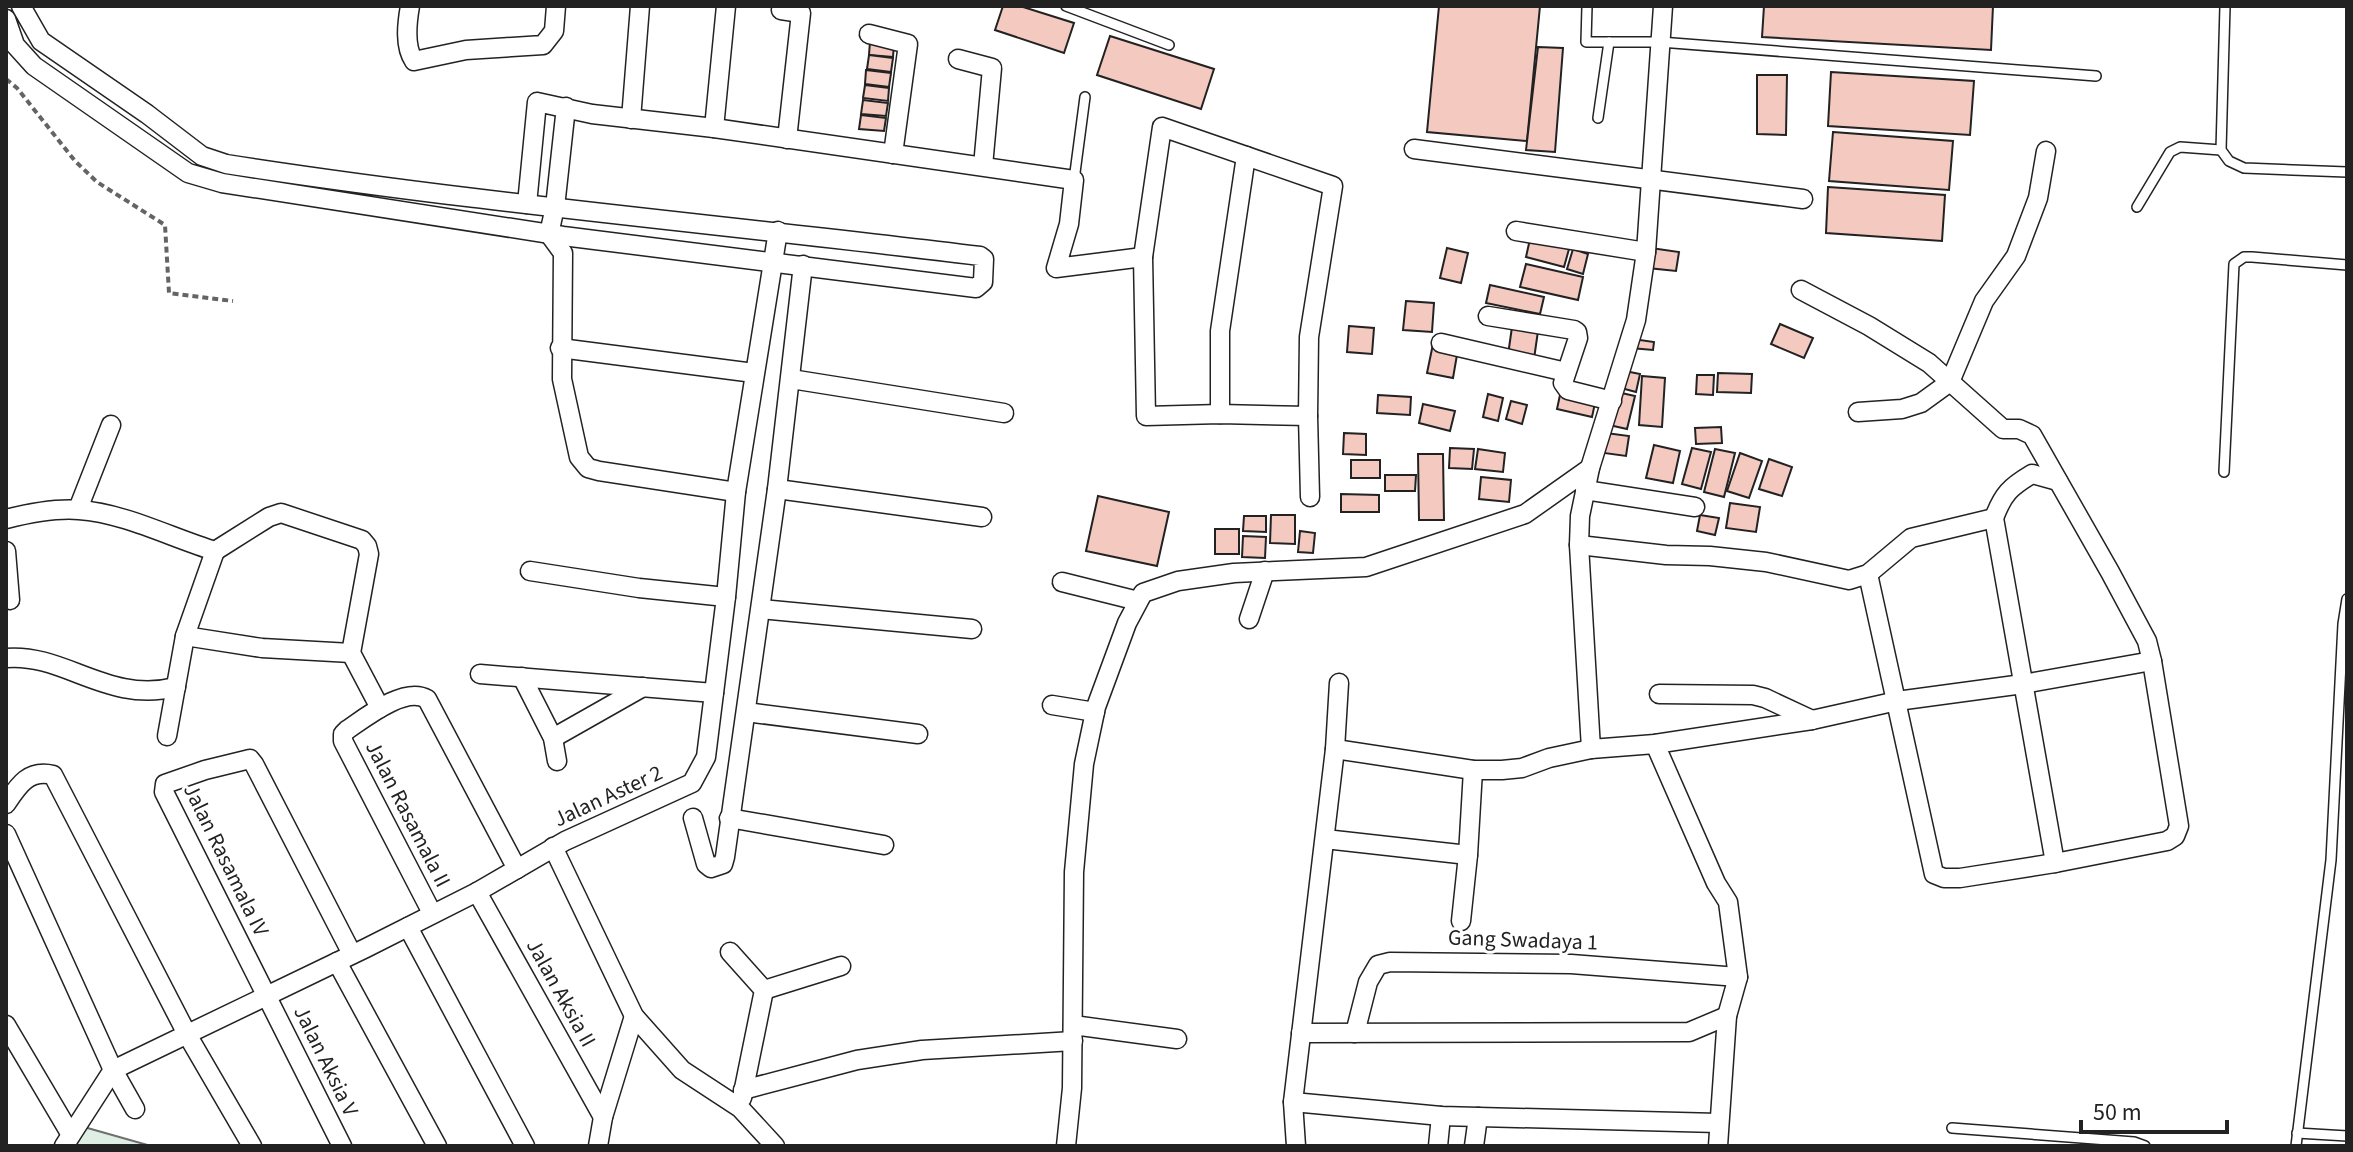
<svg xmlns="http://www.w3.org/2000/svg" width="2353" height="1152" viewBox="0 0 2353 1152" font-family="'Source Sans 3',sans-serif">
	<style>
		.green { fill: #e0efe3; stroke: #6f6f6f; stroke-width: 2 }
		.building { fill: #f3c9c0; stroke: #222; stroke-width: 2 }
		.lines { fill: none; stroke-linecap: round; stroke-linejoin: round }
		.lane-casing { stroke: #222; stroke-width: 12 }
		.street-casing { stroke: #222; stroke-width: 21 }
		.path { stroke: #646464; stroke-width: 4; stroke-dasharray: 6 4; stroke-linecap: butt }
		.lane { stroke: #fff; stroke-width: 9 }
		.street { stroke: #fff; stroke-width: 18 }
		.labels { text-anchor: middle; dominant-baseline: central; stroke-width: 6; stroke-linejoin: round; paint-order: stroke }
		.street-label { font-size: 22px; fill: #222; stroke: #fff }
	</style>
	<rect width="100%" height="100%" fill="#fff"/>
	<!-- green -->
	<path class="green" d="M84 1127 151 1146H76Z"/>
	<!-- building -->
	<g class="building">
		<path d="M1003 6H1020L1074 23 1064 53 995 30Z"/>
		<path d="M1439 6H1540L1527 141 1427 132Z"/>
		<path d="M1764 6H1993L1991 50 1762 37Z"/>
		<path d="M1110 36 1214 69 1201 109 1097 75Z"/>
		<path d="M870 41 894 44 893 57 869 55Z"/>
		<path d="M1538 47 1563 48 1555 152 1526 150Z"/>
		<path d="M869 55 893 58 891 72 867 69Z"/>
		<path d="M866 70 891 73 889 87 865 84Z"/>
		<path d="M1831 72 1974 81 1970 135 1828 126Z"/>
		<path d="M1757 75H1787L1786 135 1757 134Z"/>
		<path d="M865 85 889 88 888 101 863 98Z"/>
		<path d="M863 100 888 103 886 116 861 114Z"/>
		<path d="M861 115 886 118 884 131 859 129Z"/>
		<path d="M1833 132 1953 141 1949 190 1829 181Z"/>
		<path d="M1828 187 1945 195 1942 241 1826 233Z"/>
		<path d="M1530 239 1569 249 1564 267 1526 257Z"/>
		<path d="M1447 248 1468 253 1461 283 1440 278Z"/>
		<path d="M1651 248 1679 252 1676 271 1648 268Z"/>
		<path d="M1573 249 1588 254 1583 274 1567 269Z"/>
		<path d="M1526 264 1583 277 1578 300 1520 287Z"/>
		<path d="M1490 285 1544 297 1540 314 1486 303Z"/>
		<path d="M1406 301 1434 303 1432 332 1403 330Z"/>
		<path d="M1780 324 1813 338 1804 358 1771 344Z"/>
		<path d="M1349 326 1374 328 1372 354 1347 352Z"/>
		<path d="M1512 327 1538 331 1534 359 1508 355Z"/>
		<path d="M1633 339 1654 342 1653 350 1631 348Z"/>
		<path d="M1433 344 1458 349 1453 378 1427 373Z"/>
		<path d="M1625 371 1640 374 1636 392 1621 388Z"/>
		<path d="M1718 373 1752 374 1751 393 1717 392Z"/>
		<path d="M1697 375H1714L1713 395 1696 394Z"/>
		<path d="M1642 376 1665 378 1662 427 1639 425Z"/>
		<path d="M1617 392 1635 396 1627 429 1609 425Z"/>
		<path d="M1488 394 1503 398 1498 421 1483 417Z"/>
		<path d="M1378 395 1411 397 1410 415 1377 413Z"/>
		<path d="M1560 395 1595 403 1592 417 1557 409Z"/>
		<path d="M1511 401 1527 405 1522 424 1506 419Z"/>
		<path d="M1423 404 1455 411 1450 431 1419 423Z"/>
		<path d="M1721 427 1722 443 1696 444 1695 428Z"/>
		<path d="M1344 433 1366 434V455L1343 454Z"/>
		<path d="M1606 433 1629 436 1626 456 1604 453Z"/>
		<path d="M1654 445 1680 451 1673 483 1646 478Z"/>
		<path d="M1450 448 1474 449 1472 469 1449 468Z"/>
		<path d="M1692 448 1711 452 1701 489 1682 484Z"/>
		<path d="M1478 449 1505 453 1503 472 1475 469Z"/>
		<path d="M1715 449 1735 453 1724 497 1704 492Z"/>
		<path d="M1740 453 1762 461 1749 498 1727 491Z"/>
		<path d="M1418 454H1443L1444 520H1419Z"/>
		<path d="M1769 459 1792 467 1782 496 1759 489Z"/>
		<rect x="1351" y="460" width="29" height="18"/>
		<path d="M1385 475H1416L1415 491H1385Z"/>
		<path d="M1481 477 1511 480 1509 502 1479 499Z"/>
		<path d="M1341 494 1379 495V512H1341Z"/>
		<path d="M1098 496 1169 512 1157 566 1086 551Z"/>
		<path d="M1730 503 1760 507 1756 532 1726 528Z"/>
		<path d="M1271 515H1295V544L1270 543Z"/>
		<path d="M1700 515 1719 518 1715 535 1697 531Z"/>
		<path d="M1244 516H1266V532L1243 531Z"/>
		<rect x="1215" y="529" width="24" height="25"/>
		<path d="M1300 531 1315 533 1313 553 1298 552Z"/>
		<path d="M1243 536 1266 537 1265 558 1242 557Z"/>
	</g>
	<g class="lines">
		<!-- lane casing -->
		<g class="lane-casing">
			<g id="lane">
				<path d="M1066 6 1169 45"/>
				<path d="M1587 6 1586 42H1660L2096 76"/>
				<path d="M2225 6 2221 150 2229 161 2244 168 2347 172"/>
				<path d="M1598 118 1609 42"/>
				<path d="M1074 180 1085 97"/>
				<path d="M2137 207 2170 152 2180 147 2221 150"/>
				<path d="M2224 472 2234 264 2244 257H2252L2347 265"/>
				<path d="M1952 1128 2134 1142 2145 1146"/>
				<path d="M2297 1133 2347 1136"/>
				<path d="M2296 1146 2331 860 2343 624 2347 599"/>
			</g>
		</g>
		<!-- street casing -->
		<g class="street-casing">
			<g id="street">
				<path d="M410 6C407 23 404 46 414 61L466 50 543 45 554 31 556 6"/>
				<path d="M1663 6 1646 252 1636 320 1590 468 1580 516 1579 545 1591 749 1655 744 1812 720 1897 701 2023 684 2152 661 2147 641 2110 572 2032 435 2019 429H2003L1929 363 1869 326 1801 290"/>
				<path d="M781 10 801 13 787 139"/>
				<path d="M6 19 15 45 34 66 188 173 222 183 563 236 976 288 983 282 984 259 980 256C729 225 476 203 226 164L202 156 147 114 41 41 21 6"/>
				<path d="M869 34 908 44 893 154"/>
				<path d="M958 59 992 68 983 166"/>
				<path d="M566 107 555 207 549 234 563 253 562 379 579 457 588 468 599 471 736 492"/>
				<path d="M631 119 640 6"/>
				<path d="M1162 127 1333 186 1309 337 1308 416 1220 414 1146 416 1143 257Z"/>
				<path d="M714 128 726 6"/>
				<path d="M1414 149 1803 199"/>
				<path d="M527 204 537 102 592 114 714 128 1074 180 1069 224 1056 268 1143 257"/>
				<path d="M1516 231 1646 252"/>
				<path d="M1488 316 1574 330 1577 332 1578 338 1563 383 1568 390 1612 401"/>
				<path d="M1441 343 1566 372"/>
				<path d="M560 348 754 373"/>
				<path d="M791 379 1004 413"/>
				<path d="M1858 412 1902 409 1921 403 1950 382 1984 301 2016 256 2038 198 2046 151"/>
				<path d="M1220 414V331L1246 156"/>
				<path d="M1308 416 1310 497"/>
				<path d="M777 489 982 517"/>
				<path d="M1585 490 1695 507"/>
				<path d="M78 509 111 425"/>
				<path d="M6 519C30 513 55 508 79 510 124 513 172 538 215 551L269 517 281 513 362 540 367 546 369 554 351 653 380 708"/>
				<path d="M1579 545 1666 555 1710 556 1766 562 1849 580 1868 574 1911 538 1994 518"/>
				<path d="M6 551 10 600"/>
				<path d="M530 571 639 588 726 597"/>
				<path d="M1868 574 1934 874 1944 878H1960L2055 863 2167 841 2175 836 2179 826 2152 661"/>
				<path d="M1062 582 1138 601"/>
				<path d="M761 609 972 629"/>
				<path d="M1249 619 1265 571"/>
				<path d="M185 636 262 648 351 653"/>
				<path d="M6 658C65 653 107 704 176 687"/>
				<path d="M480 674 714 693"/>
				<path d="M522 677 553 738 557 761"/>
				<path d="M1659 694 1753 695 1765 698 1812 720"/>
				<path d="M1052 705 1095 712"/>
				<path d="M746 712 918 734"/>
				<path d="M167 736 185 636 215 551"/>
				<path d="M553 738 643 687"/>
				<path d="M1655 744 1716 883 1728 902 1738 977 1727 1016 1718 1146"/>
				<path d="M1335 749 1473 770H1502L1522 768 1549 758 1591 749"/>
				<path d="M6 804C18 786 28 769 53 775L188 1036 252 1146"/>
				<path d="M693 818 706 864 711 868 723 864 725 857 777 489 803 265"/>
				<path d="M729 818 884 845"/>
				<path d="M6 834 113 1070 135 1109"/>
				<path d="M1325 839 1468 855"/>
				<path d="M553 847 634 1016 682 1070 740 1108 775 1146"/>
				<path d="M2055 863 1994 518C2003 494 2010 487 2032 474L2058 481"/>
				<path d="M477 892 603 1117"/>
				<path d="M432 913 343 741V734L347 730C366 717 405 686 427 699L517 869"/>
				<path d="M1461 921 1468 855 1473 770"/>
				<path d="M408 927 525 1146"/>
				<path d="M730 952 764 990 742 1098"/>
				<path d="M337 962 437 1146"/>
				<path d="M764 990 841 966"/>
				<path d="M6 1025 71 1135"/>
				<path d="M1073 1025 1177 1039"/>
				<path d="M1301 1033 1689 1032 1727 1016"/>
				<path d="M1355 1033 1368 982 1378 965 1390 962 1571 964 1738 977"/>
				<path d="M743 1090 857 1060 922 1050 1073 1041"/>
				<path d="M1293 1102 1441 1116 1718 1123"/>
				<path d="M64 1146 113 1070 366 948 477 892 565 841 692 783 706 757 726 597 736 492 778 231"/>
				<path d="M342 1146 164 792 165 784 205 770 250 759 254 764 352 954"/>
				<path d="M598 1146 603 1117 634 1016"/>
				<path d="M1066 1146 1072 1088 1074 872 1084 764 1096 707 1127 623 1143 593 1178 581 1234 573 1366 567 1525 514 1590 468"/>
				<path d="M1296 1146 1293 1102 1335 749 1339 683"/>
				<path d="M1438 1146 1441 1116"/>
				<path d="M1474 1146 1478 1117"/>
			</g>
		</g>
		<!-- path -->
		<path class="path" d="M6 79 17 88 75 161 97 182 165 225 169 293 233 301"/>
		<!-- lane -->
		<use href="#lane" class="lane"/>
		<!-- street -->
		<use href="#street" class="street"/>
	</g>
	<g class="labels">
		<!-- street labels -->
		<g class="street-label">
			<text transform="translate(608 796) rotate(-25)">Jalan Aster 2</text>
			<text transform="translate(408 814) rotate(63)">Jalan Rasamala II</text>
			<text transform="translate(226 860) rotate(64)">Jalan Rasamala IV</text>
			<text transform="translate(1523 940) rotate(2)">Gang Swadaya 1</text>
			<text transform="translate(561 993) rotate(61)">Jalan Aksia II</text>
			<text transform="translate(326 1061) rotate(64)">Jalan Aksia V</text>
		</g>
	</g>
	<!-- border -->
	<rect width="2353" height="1152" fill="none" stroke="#222222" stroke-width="16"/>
	<!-- scale -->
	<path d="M2081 1120v12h146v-12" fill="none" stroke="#222222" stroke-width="4"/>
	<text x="2093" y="1120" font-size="24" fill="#222222" stroke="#ffffff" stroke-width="6" paint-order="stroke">50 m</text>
</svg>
